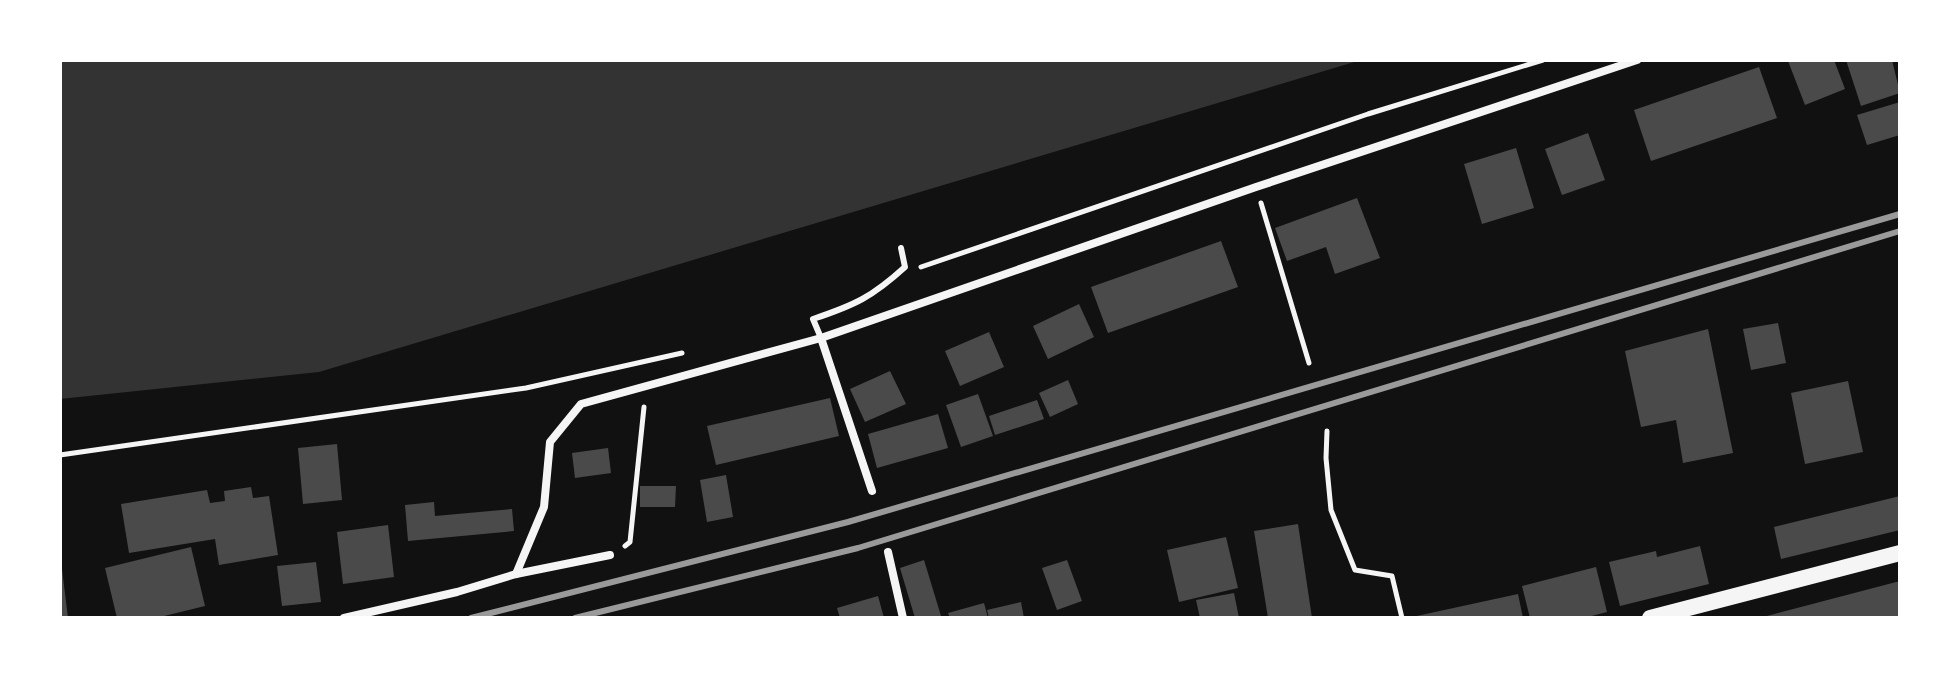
<svg xmlns="http://www.w3.org/2000/svg" width="1960" height="678" viewBox="0 0 1960 678" font-family="Mulish,sans-serif">
	<style>
		.water { fill: #333 }
		.building { fill: #4a4a4a }
		.lines { fill: none; stroke-linecap: round; stroke-linejoin: round }
		.path { stroke: #f5f5f5; stroke-width: 5 }
		.service { stroke: #f5f5f5; stroke-width: 6 }
		.minor { stroke: #f5f5f5; stroke-width: 8 }
		.secondary { stroke: #f5f5f5; stroke-width: 16 }
		.rail { stroke: #9a9a9a; stroke-width: 6 }
	</style>
	<rect width="100%" height="100%" fill="#111"/>
	<!-- water -->
	<path class="water" d="M60 60H1361L319 372 60 399Z"/>
	<!-- building -->
	<g class="building">
		<path d="M1791 60H1834L1845 89 1805 105 1788 61Z"/>
		<path d="M1846 60H1892L1900 93 1861 106Z"/>
		<path d="M1759 67 1777 118 1651 161 1634 110Z"/>
		<path d="M1900 102V135L1867 145 1857 115Z"/>
		<path d="M1588 133 1605 180 1562 195 1545 149Z"/>
		<path d="M1516 148 1534 208 1482 224 1464 164Z"/>
		<path d="M1357 198 1380 258 1335 274 1326 247 1287 261 1275 228Z"/>
		<path d="M1221 241 1238 287 1108 333 1091 287Z"/>
		<path d="M1079 304 1094 337 1048 359 1033 326Z"/>
		<path d="M1778 323 1786 363 1751 370 1743 329Z"/>
		<path d="M1708 329 1733 453 1683 463 1676 420 1641 427 1625 351Z"/>
		<path d="M989 332 1004 367 960 386 945 351Z"/>
		<path d="M890 371 906 404 865 422 850 389Z"/>
		<path d="M1068 380 1078 404 1050 417 1039 393Z"/>
		<path d="M1848 381 1863 452 1805 464 1791 393Z"/>
		<path d="M978 394 993 436 961 447 946 405Z"/>
		<path d="M830 398 839 436 716 465 707 426Z"/>
		<path d="M1037 400 1044 419 995 435 989 416Z"/>
		<path d="M938 414 948 448 877 468 868 434Z"/>
		<path d="M337 444 342 500 303 504 298 448Z"/>
		<path d="M608 448 611 473 575 478 572 453Z"/>
		<path d="M726 475 733 517 707 522 700 480Z"/>
		<path d="M640 486H676L675 507H640Z"/>
		<path d="M251 487 253 498 269 496 278 555 219 565 215 539 129 553 121 504 207 490 210 503 225 501 224 491Z"/>
		<path d="M1900 496V530L1781 559 1774 527Z"/>
		<path d="M434 502 435 516 512 509 514 531 408 541 405 505Z"/>
		<path d="M1298 524 1312 618H1268L1254 531Z"/>
		<path d="M388 525 394 577 343 584 337 532Z"/>
		<path d="M1226 537 1238 588 1179 602 1167 550Z"/>
		<path d="M1700 546 1709 584 1620 606 1609 562 1656 551 1657 557Z"/>
		<path d="M191 547 205 606 156 618H117L105 568Z"/>
		<path d="M924 560 941 616 935 618H915L900 568Z"/>
		<path d="M1067 560 1082 601 1057 610 1042 568Z"/>
		<path d="M316 562 321 602 282 606 277 566Z"/>
		<path d="M1596 567 1607 612 1584 618H1530L1522 586Z"/>
		<path d="M60 569H62L68 618H60Z"/>
		<path d="M1900 581V618H1763V617Z"/>
		<path d="M1234 593 1239 618H1200L1196 600Z"/>
		<path d="M1518 594 1523 618H1412V617Z"/>
		<path d="M878 596 884 618H840L837 608Z"/>
		<path d="M1021 602 1024 618H989L987 610Z"/>
		<path d="M984 603 988 618H950L948 613Z"/>
	</g>
	<g class="lines">
		<!-- path -->
		<g class="path">
			<path d="M1261 203 1309 363"/>
			<path d="M921 267 1368 114 1543 60"/>
			<path d="M1327 431 1326 458 1331 510 1355 570 1392 576 1402 618"/>
			<path d="M60 455 526 388 682 353"/>
			<path d="M625 546 630 542 644 407"/>
		</g>
		<!-- service -->
		<path class="service" d="M821 338 813 319C855 305 872 297 905 267L901 248"/>
		<!-- minor -->
		<g class="minor">
			<path d="M821 338 872 491"/>
			<path d="M888 552 903 618"/>
			<path d="M516 574 544 507 550 442 581 404 821 338 1256 187 1637 60"/>
			<path d="M344 618 457 592 516 574 610 555"/>
		</g>
		<!-- secondary -->
		<path class="secondary" d="M1650 618 1900 553"/>
		<!-- rail -->
		<g class="rail">
			<path d="M471 618 848 522 1900 214"/>
			<path d="M575 618 858 548 1900 231"/>
		</g>
	</g>
	<!-- border -->
	<rect width="1960" height="678" fill="none" stroke="#ffffff" stroke-width="124"/>
</svg>
